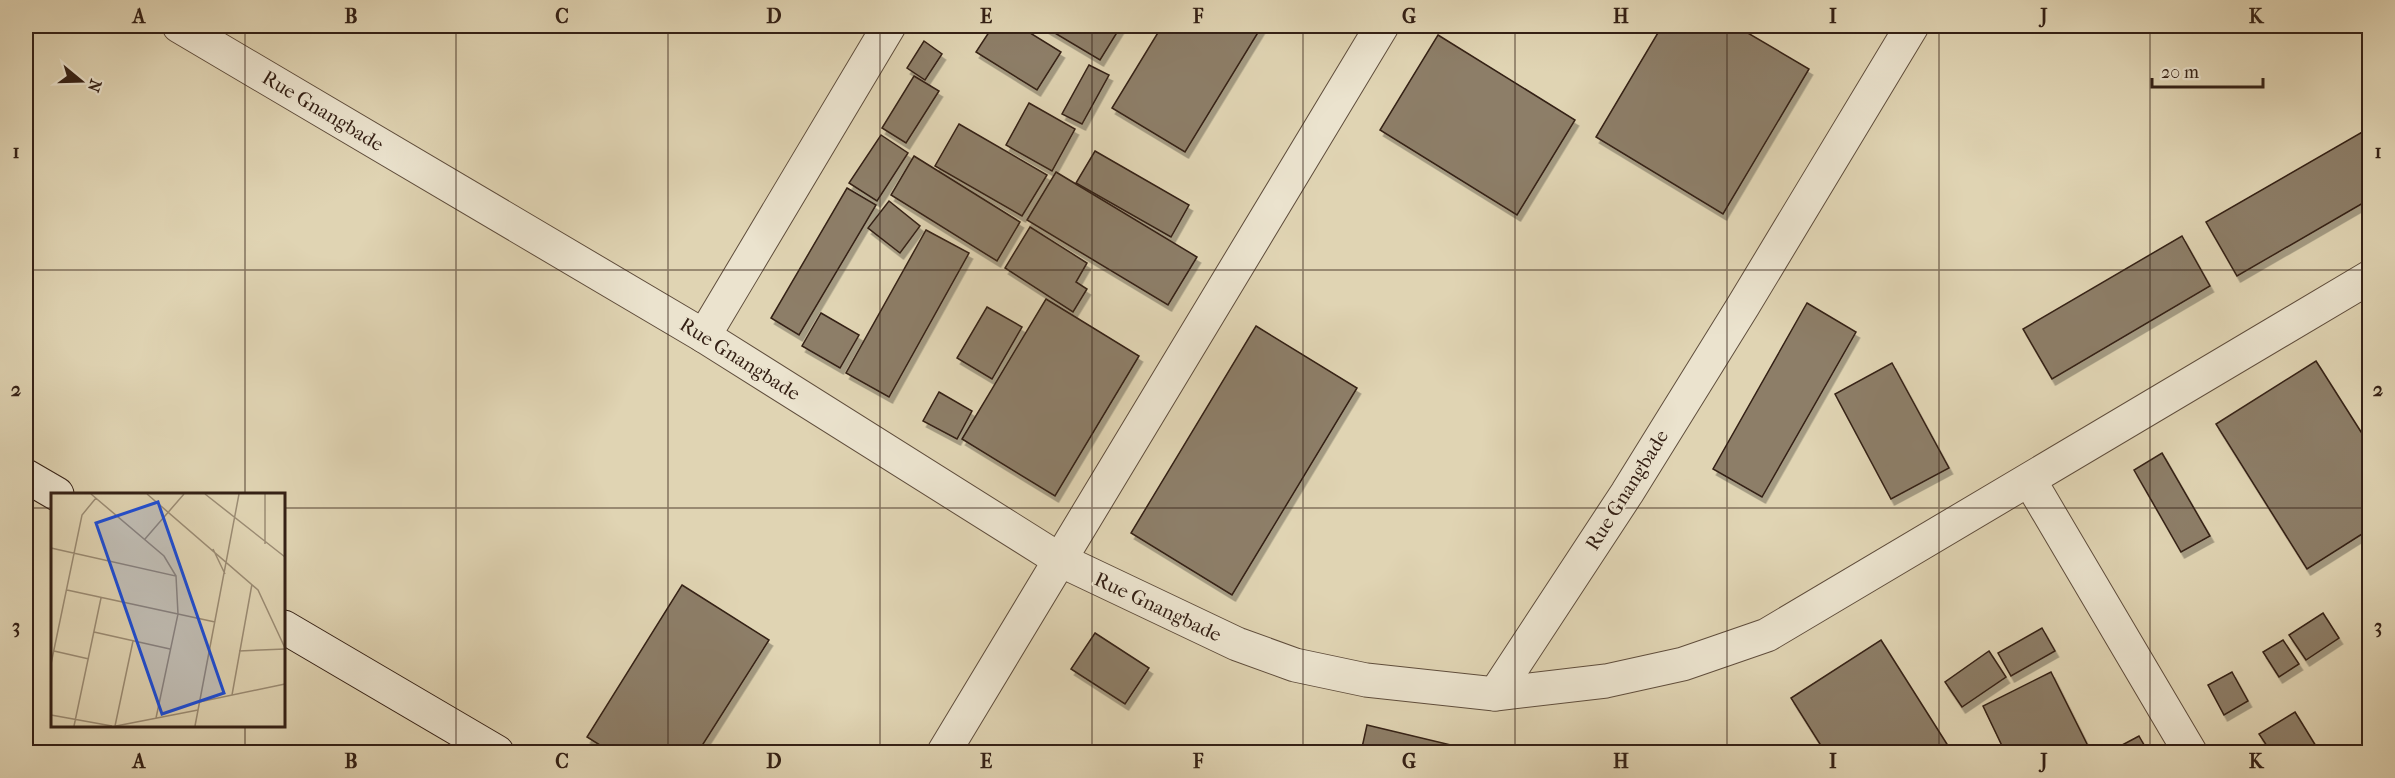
<svg xmlns="http://www.w3.org/2000/svg" width="2395" height="778" viewBox="0 0 2395 778" font-family="'IM FELL French Canon',serif">
	<style>
		.building { fill: #8d7e67; stroke: #342015; stroke-width: 1.5; filter: url(#shadow) }
		.lines { fill: none; stroke-linecap: round; stroke-linejoin: round }
		.street-casing { stroke: #5f4d3c; stroke-width: 35 }
		.secondary-casing { stroke: #342015; stroke-width: 35 }
		.street { stroke: #ebe3ce; stroke-width: 33 }
		.secondary { stroke: #ebe3ce; stroke-width: 33 }
		.grid { fill: none; stroke: #342015; stroke-width: 1.5; stroke-opacity: 0.55 }
		.labels { text-anchor: middle; dominant-baseline: central; stroke-width: 4.5; stroke-linejoin: round; paint-order: stroke }
		.street-label { font-size: 20px; fill: #342015; stroke: #ebe3ce }
		.inset-road { fill: none; stroke: #9b8c74; stroke-width: 1.5 }
		.view { fill: #1d4ed8; fill-opacity: 0.15; stroke: #1d4ed8; stroke-width: 3 }
		.inset-edge { fill: none; stroke: #342015; stroke-width: 3 }
		.neatline { fill: none; stroke: #342015; stroke-width: 2 }
		.grid-label { font-size: 20px; text-anchor: middle; font-weight: bold; fill: #342015 }
	</style>
	<defs>
		<filter id="shadow"><feDropShadow dx="3.5" dy="6" stdDeviation="0" flood-color="#0004"/></filter>
	</defs>
	<rect width="100%" height="100%" fill="#e0d4b3"/>
	<filter id="stains"><feTurbulence type="fractalNoise" baseFrequency=".00333" numOctaves="4"/><feColorMatrix values="0 0 0 0 .2 0 0 0 0 .09 0 0 0 0 .02 0 0 0 .5 -.17"/></filter>
	<radialGradient id="worn" r=".72"><stop offset=".6" stop-color="#630" stop-opacity="0"/><stop offset="1" stop-color="#630" stop-opacity=".3"/></radialGradient>
	<!-- building -->
	<g class="building">
		<path d="M993 26H1019L1061 52 1037 90 976 52Z"/>
		<path d="M1043 26H1121L1100 60Z"/>
		<path d="M1162 26H1262L1185 152 1112 108Z"/>
		<path d="M1662 26H1736L1809 69 1723 214 1596 137Z"/>
		<path d="M1438 35 1575 120 1517 215 1380 130Z"/>
		<path d="M924 41 942 54 925 80 907 68Z"/>
		<path d="M1089 65 1109 75 1082 124 1062 114Z"/>
		<path d="M914 76 939 91 906 143 882 128Z"/>
		<path d="M1029 103 1075 129 1052 171 1006 145Z"/>
		<path d="M959 124 1047 175 1022 216 935 166Z"/>
		<path d="M2364 131 2370 141V199L2237 276 2206 222Z"/>
		<path d="M881 135 908 153 877 201 849 183Z"/>
		<path d="M1095 151 1189 205 1171 237 1076 183Z"/>
		<path d="M914 156 1020 222 997 261 891 195Z"/>
		<path d="M1056 172 1197 257 1168 305 1027 220Z"/>
		<path d="M847 188 876 205 799 335 771 318Z"/>
		<path d="M889 201 920 226 900 253 868 228Z"/>
		<path d="M1030 227 1087 263 1076 282 1087 289 1073 312 1005 268Z"/>
		<path d="M926 230 969 253 889 397 846 373Z"/>
		<path d="M2182 236 2210 286 2052 379 2023 329Z"/>
		<path d="M1046 299 1139 356 1055 496 962 439Z"/>
		<path d="M1807 303 1856 332 1762 497 1713 469Z"/>
		<path d="M987 307 1022 327 992 379 957 358Z"/>
		<path d="M821 313 859 335 840 368 802 346Z"/>
		<path d="M1256 326 1357 388 1232 595 1131 533Z"/>
		<path d="M2316 361 2370 446V529L2307 569 2216 424Z"/>
		<path d="M1892 363 1949 468 1891 499 1835 394Z"/>
		<path d="M939 392 972 411 957 439 923 421Z"/>
		<path d="M2162 453 2210 536 2181 552 2134 470Z"/>
		<path d="M682 585 769 640 698 752H611L587 737Z"/>
		<path d="M2323 613 2339 638 2306 660 2289 635Z"/>
		<path d="M2042 628 2055 651 2011 676 1998 653Z"/>
		<path d="M1095 633 1149 668 1125 704 1071 669Z"/>
		<path d="M1881 640 1952 752H1825L1791 698Z"/>
		<path d="M2283 640 2299 664 2279 677 2263 652Z"/>
		<path d="M1989 651 2006 677 1962 707 1945 682Z"/>
		<path d="M2051 672 2091 752H2005L1983 706Z"/>
		<path d="M2232 672 2248 701 2224 715 2208 685Z"/>
		<path d="M2295 712 2319 751 2271 752 2259 734Z"/>
		<path d="M1367 725 1451 745 1449 752H1361Z"/>
		<path d="M2139 736 2148 752H2109Z"/>
	</g>
	<g class="lines">
		<!-- street casing -->
		<g class="street-casing">
			<g id="street">
				<path d="M179 26 704 336 1060 560 1237 644 1295 665 1366 680 1495 694 1627 493 1743 306 1912 26"/>
				<path d="M704 336 889 26"/>
				<path d="M2030 481 2190 752"/>
				<path d="M1495 694 1606 681 1683 664 1767 635 2370 277"/>
				<path d="M944 752 1382 26"/>
			</g>
		</g>
		<!-- secondary casing -->
		<g class="secondary-casing">
			<g id="secondary">
				<path d="M26 476 57 494"/>
				<path d="M284 627 497 752"/>
			</g>
		</g>
		<!-- street -->
		<use href="#street" class="street"/>
		<!-- secondary -->
		<use href="#secondary" class="secondary"/>
	</g>
	<!-- grid -->
	<path class="grid" d="M245 26V494M456 26V752M668 26V752M880 26V752M1092 26V752M1303 26V752M1515 26V752M1727 26V752M1939 26V752M2150 26V752M26 270H2370M26 508H52M284 508H2370M245 726V752"/>
	<g class="labels">
		<!-- street labels -->
		<g class="street-label">
			<text transform="translate(323 111) rotate(31)">Rue Gnangbade</text>
			<text transform="translate(740 359) rotate(32)">Rue Gnangbade</text>
			<text transform="translate(1627 490) rotate(-58)">Rue Gnangbade</text>
			<text transform="translate(1158 607) rotate(25)">Rue Gnangbade</text>
		</g>
	</g>
	<!-- overview -->
	<g transform="translate(51 493)">
		<rect width="234" height="234" fill="#e0d4b3"/>
		<path class="inset-road" d="M40 1 113 63 125 83M96 1 207 97 234 155M154 1 234 64M94 46 133 1M214 51V1M0 55 125 83 127 121 105 225M162 56 174 81M16 97 164 129M43 139 119 156M3 158 38 166M188 158 234 156M0 171 31 22 45 5M181 202 201 91M148 209 234 191M0 222 61 233M23 233 50 105M64 233 82 148M65 233 147 217M144 233 188 1"/>
		<path class="view" d="M107 9 173 200 111 221 45 30Z"/>
		<rect width="234" height="234" class="inset-edge"/>
	</g>
	<!-- margin -->
	<rect width="2395" height="778" fill="none" stroke="#e0d4b3" stroke-width="66"/>
	<!-- north arrow -->
	<g transform="translate(81 81) rotate(109)" stroke="#ebe3ce" stroke-width="4.5" paint-order="stroke">
	<path d="M0-4.5L10 22L0 15L-10 22Z" fill="#342015"/>
	<text y="-9" font-size="16" font-weight="bold" text-anchor="middle" fill="#342015">N</text>
	</g>
	<!-- scale -->
	<path d="M2152 78v9h111v-9" fill="none" stroke="#342015" stroke-width="3"/>
	<text x="2161" y="78" font-size="18" fill="#342015" stroke="#ebe3ce" stroke-width="4.5" paint-order="stroke">20 m</text>
	<rect x="33" y="33" width="2329" height="712" class="neatline"/>
	<g class="grid-label">
		<text x="139" y="23">A</text>
		<text x="351" y="23">B</text>
		<text x="562" y="23">C</text>
		<text x="774" y="23">D</text>
		<text x="986" y="23">E</text>
		<text x="1198" y="23">F</text>
		<text x="1409" y="23">G</text>
		<text x="1621" y="23">H</text>
		<text x="1833" y="23">I</text>
		<text x="2044" y="23">J</text>
		<text x="2256" y="23">K</text>
		<text x="16" y="158">1</text>
		<text x="2378" y="158">1</text>
		<text x="16" y="396">2</text>
		<text x="2378" y="396">2</text>
		<text x="16" y="633">3</text>
		<text x="2378" y="633">3</text>
		<text x="139" y="768">A</text>
		<text x="351" y="768">B</text>
		<text x="562" y="768">C</text>
		<text x="774" y="768">D</text>
		<text x="986" y="768">E</text>
		<text x="1198" y="768">F</text>
		<text x="1409" y="768">G</text>
		<text x="1621" y="768">H</text>
		<text x="1833" y="768">I</text>
		<text x="2044" y="768">J</text>
		<text x="2256" y="768">K</text>
	</g>
	<rect width="100%" height="100%" filter="url(#stains)"/>
	<rect width="100%" height="100%" fill="url(#worn)"/>
</svg>
